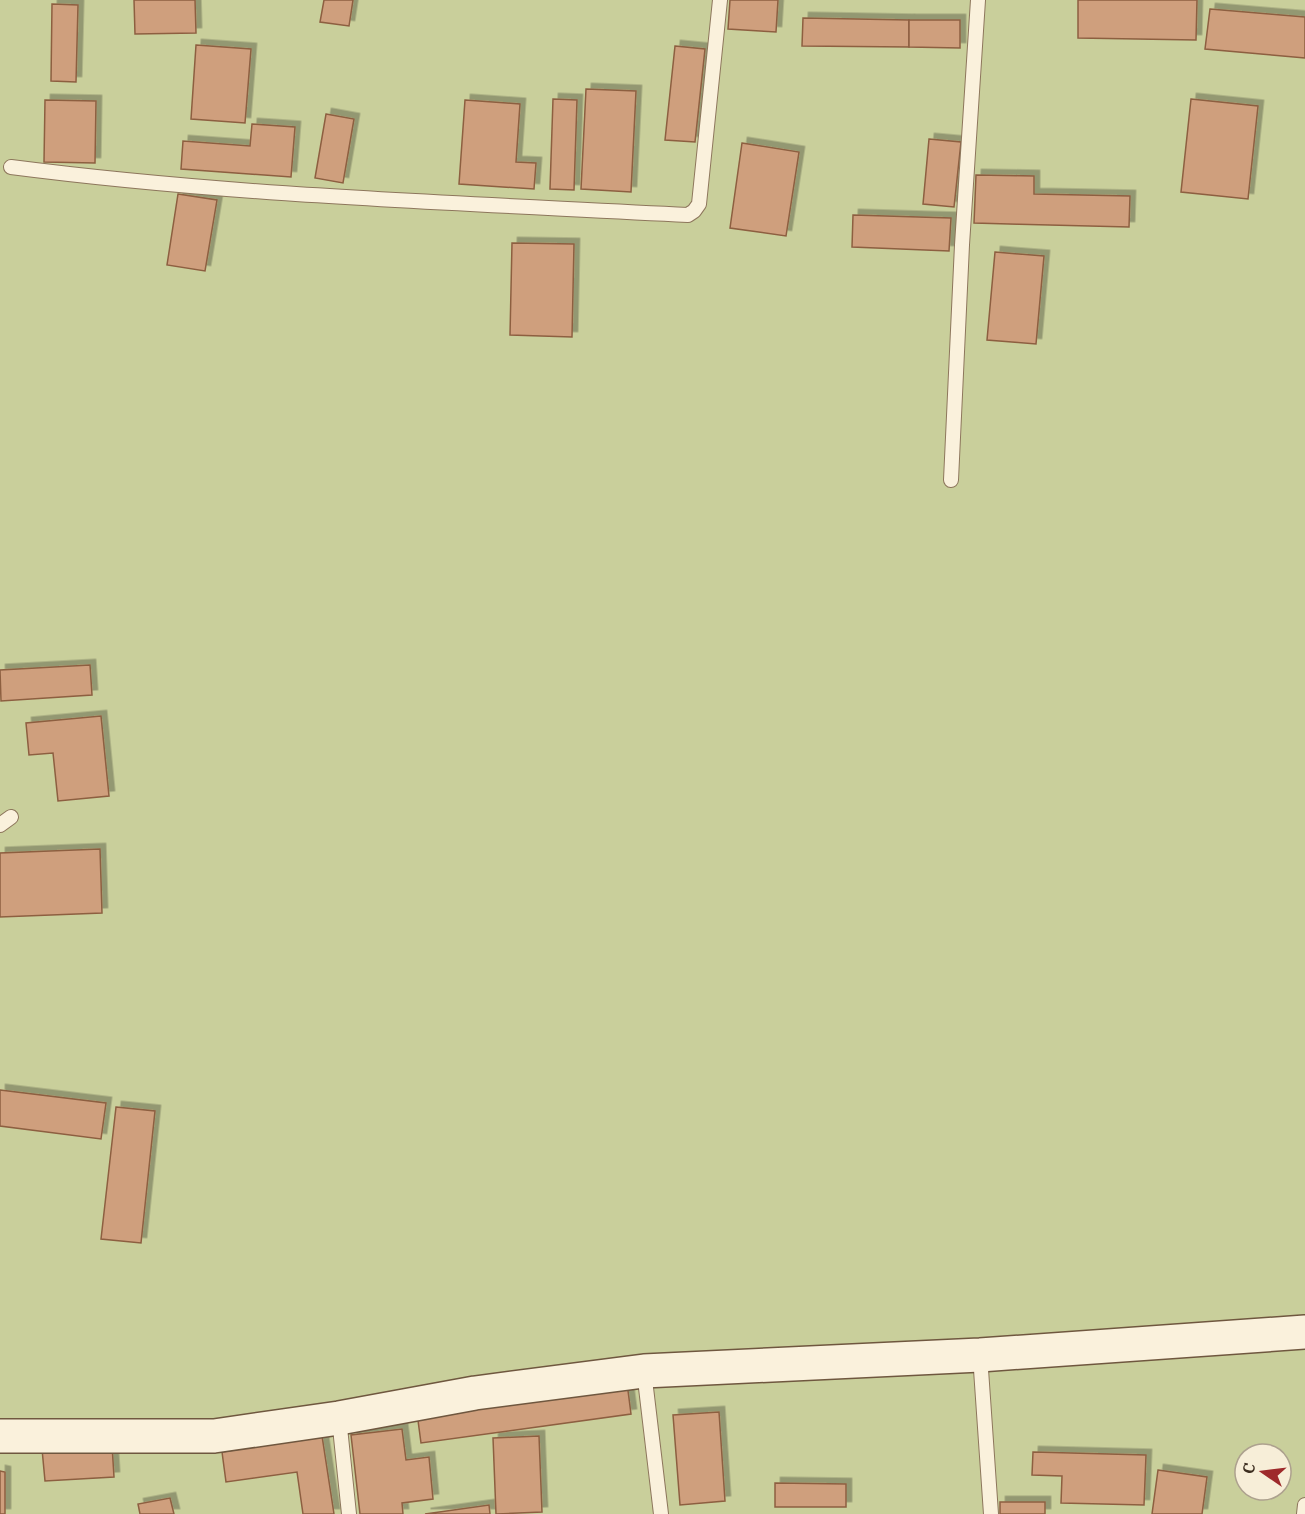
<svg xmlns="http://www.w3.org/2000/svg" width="1305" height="1514" viewBox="0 0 1305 1514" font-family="'IBM Plex Serif',serif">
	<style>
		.green { fill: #c9cf9b; fill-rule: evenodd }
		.building { fill: #cf9f7d; stroke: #8d5f41; stroke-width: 1.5; filter: url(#shadow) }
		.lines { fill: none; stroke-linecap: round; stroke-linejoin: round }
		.lane-casing { stroke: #8d765c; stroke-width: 16 }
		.secondary-casing { stroke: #6f573f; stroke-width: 36 }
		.lane { stroke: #faf1dc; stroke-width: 14 }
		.secondary { stroke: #faf1dc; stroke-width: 33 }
	</style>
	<defs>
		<filter id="shadow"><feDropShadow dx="5.5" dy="-5.5" stdDeviation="0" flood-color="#0004"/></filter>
	</defs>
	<rect width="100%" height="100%" fill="#f0e4c8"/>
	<!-- green -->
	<g class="green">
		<path d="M0 0H1305V1334L964 1352 220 1430H0Z"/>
		<path d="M1305 1336V1514H0V1431L220 1433 469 1388ZM1245 1454H1281V1490H1245Z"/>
	</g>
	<!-- building -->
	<g class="building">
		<path d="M134 0H195L196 33 135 34Z"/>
		<path d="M324 0H353L349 26 320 22Z"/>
		<path d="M730 0H778L776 32 728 29Z"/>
		<path d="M1078 0H1197L1196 40 1078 38Z"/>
		<path d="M52 4 78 5 76 82 51 81Z"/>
		<path d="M1210 9 1305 17V58L1205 49Z"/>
		<path d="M803 18 909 20V47L802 46Z"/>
		<path d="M909 20H960V48L909 47Z"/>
		<path d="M196 45 251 49 245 123 191 119Z"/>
		<path d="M675 46 705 49 695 142 665 140Z"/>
		<path d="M586 89 636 91 631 192 581 189Z"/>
		<path d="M553 99 577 100 574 190 550 189Z"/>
		<path d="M1191 99 1258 106 1248 199 1181 192Z"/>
		<path d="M45 100 96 101 95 163 44 162Z"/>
		<path d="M465 100 520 104 516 162 536 163 534 189 459 184Z"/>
		<path d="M326 114 354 119 343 183 315 178Z"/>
		<path d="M252 124 295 127 291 177 181 169 183 141 250 146Z"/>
		<path d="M929 139 961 142 954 207 923 204Z"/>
		<path d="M742 143 799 152 786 236 730 228Z"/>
		<path d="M976 175 1034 176V194L1130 196 1129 227 974 223Z"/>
		<path d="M178 194 217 200 205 271 167 265Z"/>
		<path d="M853 215 951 218 949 251 852 247Z"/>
		<path d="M512 243 574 244 572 337 510 335Z"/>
		<path d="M995 252 1044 256 1036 344 987 340Z"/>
		<path d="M90 665 92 695 1 701 0 670Z"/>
		<path d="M101 716 109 796 58 801 53 753 29 755 26 723Z"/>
		<path d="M100 849 102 913 0 917V853Z"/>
		<path d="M0 1090 106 1103 101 1139 0 1126Z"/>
		<path d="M116 1107 155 1111 141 1243 101 1239Z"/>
		<path d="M627 1383 631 1414 421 1443 417 1413Z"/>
		<path d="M719 1412 725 1501 680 1505 673 1415Z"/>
		<path d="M402 1429 406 1460 429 1457 433 1499 402 1503 403 1514H360L351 1435Z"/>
		<path d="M322 1436 334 1514H303L297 1472 226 1482 222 1452Z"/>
		<path d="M539 1436 542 1512 496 1514 493 1438Z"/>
		<path d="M112 1445 114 1477 45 1481 42 1449Z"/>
		<path d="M1033 1452 1146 1455 1144 1505 1061 1503 1062 1476 1032 1475Z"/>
		<path d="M1158 1470 1207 1477 1202 1514H1152Z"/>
		<path d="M0 1471 5 1472V1514H0Z"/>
		<path d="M775 1483 846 1484V1507H775Z"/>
		<path d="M170 1498 174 1514H140L138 1504Z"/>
		<rect x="1000" y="1502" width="45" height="12"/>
		<path d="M489 1505 490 1514H425Z"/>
	</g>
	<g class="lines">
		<!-- lane casing -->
		<g class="lane-casing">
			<g id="lane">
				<path d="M11 167C235 196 462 203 688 215L694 211 699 204 720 0"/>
				<path d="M951 480 962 245 978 0"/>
				<path d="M0 825 11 817"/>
				<path d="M980 1355 991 1514"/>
				<path d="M644 1371 661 1514"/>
				<path d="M339 1418 349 1514"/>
				<path d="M1304 1514 1305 1505"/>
			</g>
		</g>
		<!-- secondary casing -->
		<g class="secondary-casing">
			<path id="secondary" d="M0 1436H214L339 1418 475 1393 644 1371 980 1355 1305 1332"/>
		</g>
		<!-- lane -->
		<use href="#lane" class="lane"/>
		<!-- secondary -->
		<use href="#secondary" class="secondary"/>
	</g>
	<!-- north arrow -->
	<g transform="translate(1263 1472) rotate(284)"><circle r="28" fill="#f7eed8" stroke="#ada18e" stroke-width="1.5"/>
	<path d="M0-4.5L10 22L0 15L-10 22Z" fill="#9e2a2b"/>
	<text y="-9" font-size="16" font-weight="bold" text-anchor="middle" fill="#3d2e20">С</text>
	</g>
</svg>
